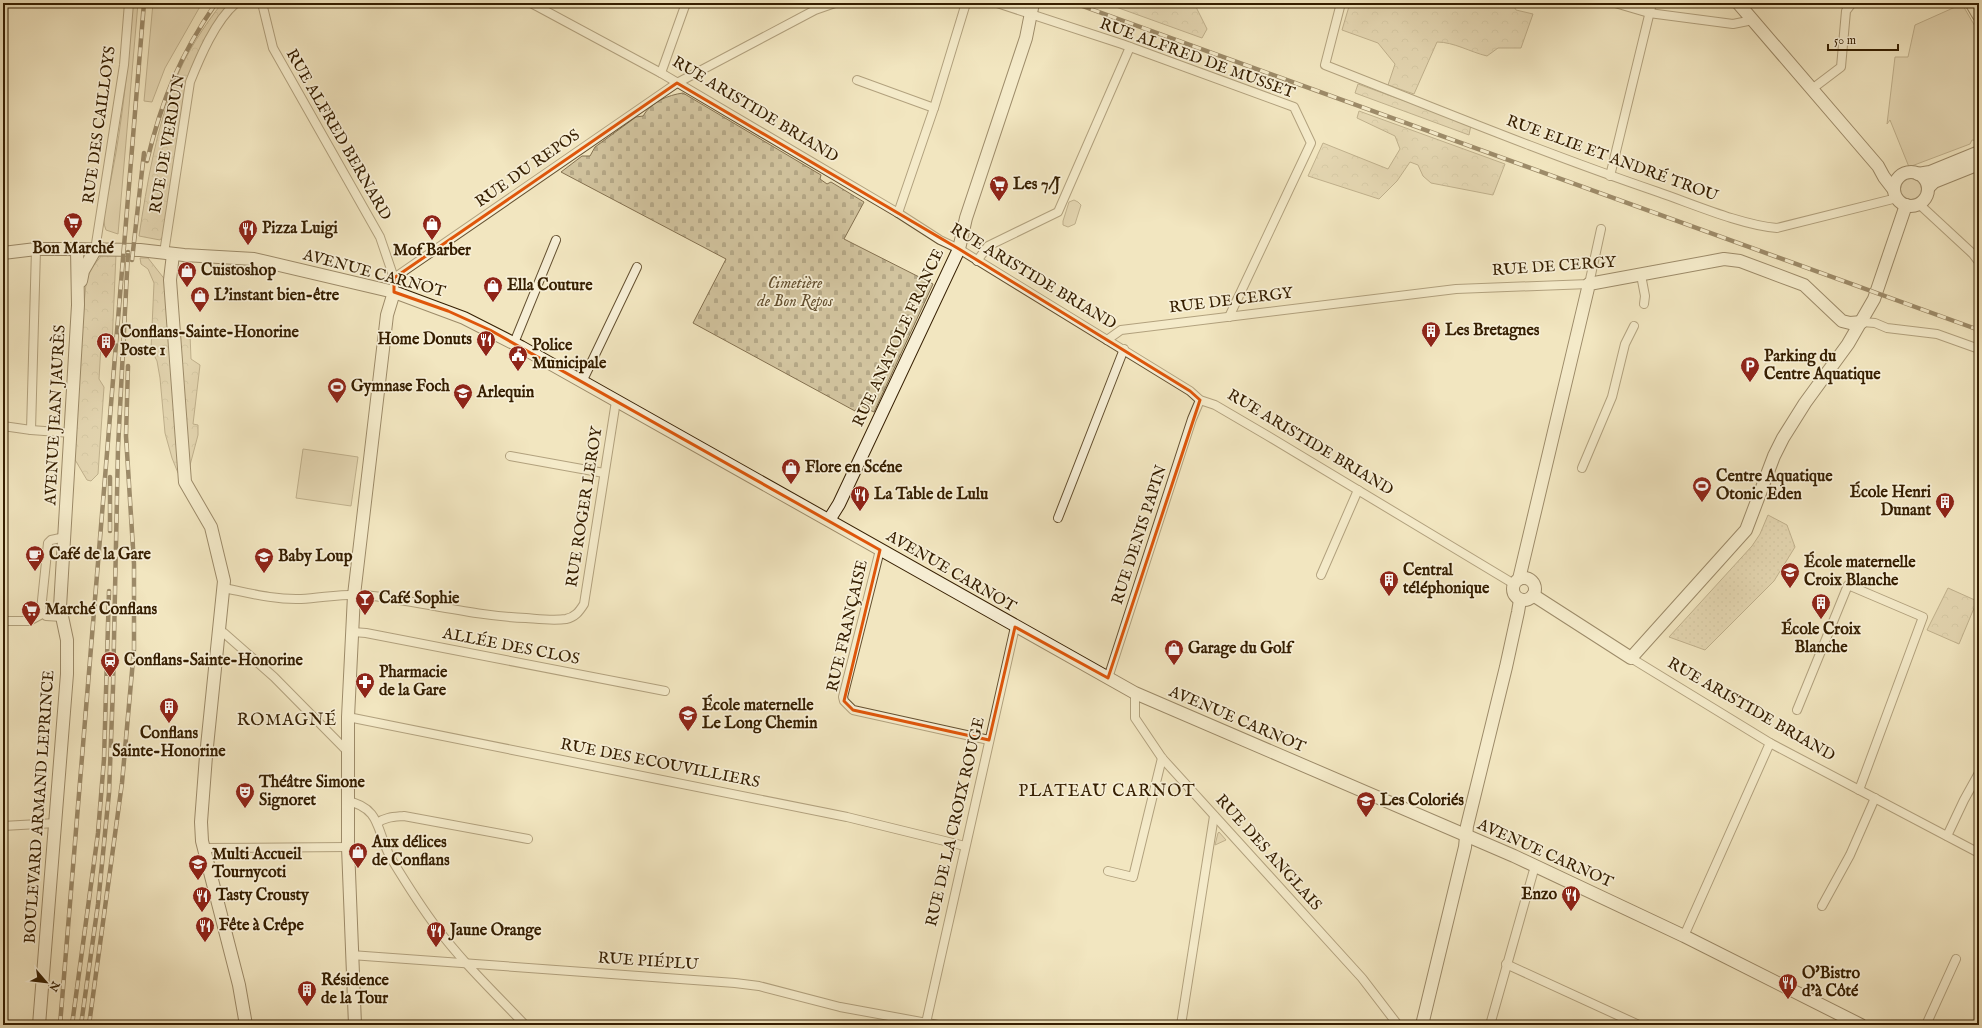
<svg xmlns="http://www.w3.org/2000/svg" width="1982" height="1028" viewBox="0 0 1982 1028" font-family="'IM FELL English',serif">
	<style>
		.grass { fill: #d2c49f; stroke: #847150 }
		.forest { fill: url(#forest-crowns); stroke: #847150 }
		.cemetery { fill: url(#cemetery-stones); stroke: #847150 }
		.park { fill: url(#park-dots); stroke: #847150 }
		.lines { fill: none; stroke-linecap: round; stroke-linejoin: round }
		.street-casing { stroke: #645030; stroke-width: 10 }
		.secondary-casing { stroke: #351e00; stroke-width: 14 }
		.primary-casing { stroke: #351e00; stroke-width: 15 }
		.street { stroke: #f7efd6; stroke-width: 8 }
		.secondary { stroke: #f7efd6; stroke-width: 12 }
		.primary { stroke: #f2e6c0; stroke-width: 13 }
		.rail-casing { stroke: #351e00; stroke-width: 4.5 }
		.rail { stroke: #f7efd6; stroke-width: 3; stroke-dasharray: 9; stroke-linecap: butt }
		.marked { fill: none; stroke: #df560b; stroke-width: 3; stroke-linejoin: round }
		.labels { text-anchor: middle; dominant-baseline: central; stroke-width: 3.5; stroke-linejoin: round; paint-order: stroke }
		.street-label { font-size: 16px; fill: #351e00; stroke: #f7efd6 }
		.poi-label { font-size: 16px; font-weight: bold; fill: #351e00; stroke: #f7efd6; text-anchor: start }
		.park-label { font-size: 16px; font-style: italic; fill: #645030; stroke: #f7efd6 }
		.neighbourhood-label { font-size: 17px; letter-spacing: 1px; fill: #351e00; stroke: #f7efd6 }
	</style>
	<defs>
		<pattern id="forest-crowns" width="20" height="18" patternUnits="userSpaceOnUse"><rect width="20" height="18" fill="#d2c49f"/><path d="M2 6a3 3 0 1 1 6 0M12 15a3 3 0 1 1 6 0" fill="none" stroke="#b5a887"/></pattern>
		<pattern id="cemetery-stones" width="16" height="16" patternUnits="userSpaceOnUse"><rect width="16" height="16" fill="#d2c49f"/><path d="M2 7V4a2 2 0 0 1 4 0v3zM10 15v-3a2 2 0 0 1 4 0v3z" fill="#b5a887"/></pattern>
		<pattern id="park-dots" width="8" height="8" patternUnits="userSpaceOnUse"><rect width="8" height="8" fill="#d2c49f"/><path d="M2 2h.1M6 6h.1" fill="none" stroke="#b5a887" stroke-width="1.8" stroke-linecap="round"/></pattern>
	</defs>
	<rect width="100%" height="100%" fill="#f2e6c0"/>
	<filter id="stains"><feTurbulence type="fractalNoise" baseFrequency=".005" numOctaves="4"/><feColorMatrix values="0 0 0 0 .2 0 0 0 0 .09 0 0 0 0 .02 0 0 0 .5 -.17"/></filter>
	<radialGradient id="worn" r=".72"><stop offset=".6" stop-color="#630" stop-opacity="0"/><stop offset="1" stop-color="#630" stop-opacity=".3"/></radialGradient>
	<!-- grass -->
	<g class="grass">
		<path d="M133 3H138L118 234 106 230C100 219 109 192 111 179 123 121 128 62 133 3Z"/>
		<path d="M153 3H202L165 68 152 102 144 101Z"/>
		<path d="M1962 4 1979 33V141L1972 140 1970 144 1909 167 1890 120 1887 124 1895 57H1908L1915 25Z"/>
		<circle cx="1911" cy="189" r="12"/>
		<path d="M1074 200 1078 202 1081 205 1075 224 1068 227 1063 225V221L1069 202Z"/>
		<path d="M303 449 358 457 351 506 296 498Z"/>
		<path d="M1219 832 1226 840 1215 845 1218 833Z"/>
	</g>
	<!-- forest -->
	<g class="forest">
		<path d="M222 3H229L195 61 163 236 160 240 139 236C147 184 156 128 176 79 187 52 204 26 222 3Z"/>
		<path d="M1113 3H1194L1207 29 1202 38 1116 7Z"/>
		<path d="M1350 3H1512L1516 10 1533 14 1521 48H1498L1487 56C1470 52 1454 42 1437 42L1414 94 1388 85 1395 64 1378 43 1342 30Z"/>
		<path d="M1358 84 1471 125 1469 135 1355 93Z"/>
		<path d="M1359 111 1505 164 1493 195 1431 183 1423 176 1418 165 1410 162 1397 181 1379 199 1308 176 1323 143 1388 169 1400 149 1395 136 1357 118Z"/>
		<path d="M116 254 112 345H101L99 379 104 387 98 474 91 481 87 480 74 458 78 364 86 284 90 270 102 255Z"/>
		<path d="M140 258H148L166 281 168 325 190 334 191 359 200 365 193 424 198 425V435L189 469 178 473 172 458 165 433 160 378 157 361 151 349 154 283 148 269 141 264Z"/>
		<path d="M1948 588 1977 601 1959 644 1927 630Z"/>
	</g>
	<!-- cemetery -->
	<path class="cemetery" d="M683 93 821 175 820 179 827 184 831 182 864 202 844 239 933 284 874 412 859 405 855 411 693 323 726 259 561 172 582 156H590L595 147 636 117 643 116C651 102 668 95 683 93Z"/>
	<!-- park -->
	<path class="park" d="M1768 515 1787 525 1795 547 1774 581 1705 650 1669 637 1752 546 1760 534Z"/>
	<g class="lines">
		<!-- street casing -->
		<g class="street-casing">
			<g id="street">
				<path d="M262 3 273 48 380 237 394 278V292"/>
				<path d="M531 3 661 73 898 213 940 240 959 249 1190 391 1200 400 1215 405 1268 436 1514 584"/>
				<path d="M997 3 1122 44 1294 107 1311 143 1229 317"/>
				<path d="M1341 3 1325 65C1435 108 1546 154 1658 192 1693 204 1741 225 1777 228L1897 198"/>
				<path d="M1615 3 1649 13 1733 24 1753 20"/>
				<path d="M661 73 686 3"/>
				<path d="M857 80 934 108"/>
				<path d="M1812 89 1841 67 1846 11 1852 3"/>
				<path d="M1610 176 1652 3"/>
				<path d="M1919 204 1973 254 1979 262"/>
				<path d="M898 213 934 108 966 3"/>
				<path d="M95 250 124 65 129 3"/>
				<path d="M164 253 190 82C200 57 215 21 236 3"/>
				<path d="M977 261 988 246 1058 212 1130 47"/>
				<path d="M1641 275 1645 296 1644 304"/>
				<path d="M394 278 677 83 815 10 835 3"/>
				<path d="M1862 322 1875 323 1887 328 1937 334 1979 349"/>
				<path d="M1107 340 1121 330 1456 289 1589 284 1601 229"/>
				<path d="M514 343 556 240"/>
				<path d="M582 382 637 267"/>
				<path d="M3 426 31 430 71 433"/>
				<path d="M31 430 36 249"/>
				<path d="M510 456 604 473"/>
				<path d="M1582 468 1612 397 1625 344 1634 326"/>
				<path d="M1058 518 1124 349"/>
				<path d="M880 550 843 697 844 701 853 710 989 740"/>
				<path d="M1321 575 1358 490"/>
				<path d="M224 588C249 593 275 600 301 599 323 598 343 593 365 595 419 601 472 616 526 618 539 619 553 621 566 619 575 617 579 612 584 604L616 401"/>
				<path d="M62 617 46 616 41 610 48 543 51 540 65 537"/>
				<path d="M3 621H29L42 614"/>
				<path d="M219 631 224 633 274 677 348 752"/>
				<path d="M353 632 366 633 665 691"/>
				<path d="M1631 658 1770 743 1979 853"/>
				<path d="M1108 678 1192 419 1200 400"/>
				<path d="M1135 693V718L1162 758 1362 978 1398 1025"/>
				<path d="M1797 710 1848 585 1923 617 1859 790"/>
				<path d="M348 717 847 817 965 846"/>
				<path d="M347 801C383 808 376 834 392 860 406 883 421 907 437 928 463 963 495 993 525 1025"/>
				<path d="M377 823C385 817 394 817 404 816L528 839"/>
				<path d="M3 826 56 823"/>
				<path d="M1947 836 1964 800 1979 773"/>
				<path d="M203 848 348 847"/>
				<path d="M1108 871 1133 877 1162 758"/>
				<path d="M1822 906 1850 855 1875 798"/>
				<path d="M1684 936 1770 743"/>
				<path d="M351 955 735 983 759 986 840 1007 938 1025"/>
				<path d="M1506 964 1639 1025"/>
				<path d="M926 1023 1015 627"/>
				<path d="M1181 1025 1214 816"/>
				<path d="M1490 1025 1535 866"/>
				<path d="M1926 1025 1956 959"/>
			</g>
		</g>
		<!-- secondary casing -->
		<g class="secondary-casing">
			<g id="secondary">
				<path d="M1738 3 1878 166 1884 177 1894 190"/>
				<circle cx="1911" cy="189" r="17"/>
				<path d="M1918 174 1930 172 1979 152"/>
				<path d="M1928 188 1934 182 1979 164"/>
				<path d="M3 253 36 249H65L140 250 184 255 254 259 394 292 464 318 521 347 1135 693 1514 856 1684 936 1861 1025"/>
				<path d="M173 254 170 280 185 482 211 527 224 581 206 756 201 822 202 841 239 985 246 1025"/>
				<path d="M81 281 83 271 95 250"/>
				<path d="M829 520 839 504 959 249 966 218 1026 38 1033 3"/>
				<circle cx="1524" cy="589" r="11"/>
				<path d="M1519 579 1589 284 1724 259 1740 261 1804 285 1842 321 1850 323 1862 322"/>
				<path d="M1533 595 1631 658 1746 530 1774 456 1783 438 1805 403 1848 344 1874 299 1906 205"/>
				<path d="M39 1025 67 674V640L60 607 78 305 77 249"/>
				<path d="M355 1025 348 847V717L354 595 387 315 394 292"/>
				<path d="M1422 1025 1465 847 1467 826 1506 667 1518 612 1520 600"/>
			</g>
		</g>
		<!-- primary casing -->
		<g class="primary-casing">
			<path id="primary" d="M1972 3 1979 15"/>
		</g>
		<!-- street -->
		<use href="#street" class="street"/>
		<!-- secondary -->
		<use href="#secondary" class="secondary"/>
		<!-- primary -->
		<use href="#primary" class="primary"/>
		<!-- rail casing -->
		<g class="rail-casing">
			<g id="rail">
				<path d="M1074 3 1979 330"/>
				<path d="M147 161C162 99 180 55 216 3"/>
				<path d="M132 260 144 153"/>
				<path d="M110 531V477"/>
				<path d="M60 1025 144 3"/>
				<path d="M72 1025 98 833 104 759 109 591"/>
				<path d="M81 1025 98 904 109 793 113 688 118 448 128 252"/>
				<path d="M89 1025 122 783 134 649V564L126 436 128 366"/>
			</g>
		</g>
		<!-- rail -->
		<use href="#rail" class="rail"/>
	</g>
	<!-- marked area -->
	<path d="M0 0H1982V1028H0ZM677 83 959 249 1190 391 1200 400 1108 678 1015 627 989 740 853 710 844 701 880 550 490 330 448 311 394 292V278Z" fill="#f2e6c0" fill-opacity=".55" fill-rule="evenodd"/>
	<path class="marked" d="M677 83 959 249 1190 391 1200 400 1108 678 1015 627 989 740 853 710 844 701 880 550 490 330 448 311 394 292V278Z"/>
	<!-- icons -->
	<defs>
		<g id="supermarket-pin" transform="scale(1)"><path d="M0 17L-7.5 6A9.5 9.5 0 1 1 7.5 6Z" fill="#8f2418" stroke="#f7efd6"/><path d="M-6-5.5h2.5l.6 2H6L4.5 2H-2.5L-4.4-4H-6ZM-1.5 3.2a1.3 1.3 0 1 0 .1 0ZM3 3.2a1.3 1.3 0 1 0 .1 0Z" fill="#fff"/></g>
		<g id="shop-pin" transform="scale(1)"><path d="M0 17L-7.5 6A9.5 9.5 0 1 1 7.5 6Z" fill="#8f2418" stroke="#f7efd6"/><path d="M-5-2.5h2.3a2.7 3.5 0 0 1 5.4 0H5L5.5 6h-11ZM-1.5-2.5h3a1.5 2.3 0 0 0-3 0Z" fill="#fff"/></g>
		<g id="restaurant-pin" transform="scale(1)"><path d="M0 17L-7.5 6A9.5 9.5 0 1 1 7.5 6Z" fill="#8f2418" stroke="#f7efd6"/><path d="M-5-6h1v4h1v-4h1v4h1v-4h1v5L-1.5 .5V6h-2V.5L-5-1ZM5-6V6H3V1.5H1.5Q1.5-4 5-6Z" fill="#fff"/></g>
		<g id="building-pin" transform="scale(1)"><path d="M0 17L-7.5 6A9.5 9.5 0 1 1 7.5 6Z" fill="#8f2418" stroke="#f7efd6"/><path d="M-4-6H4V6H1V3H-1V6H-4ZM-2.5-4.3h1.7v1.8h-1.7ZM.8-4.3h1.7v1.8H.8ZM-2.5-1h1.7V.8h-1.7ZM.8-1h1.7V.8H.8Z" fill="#fff"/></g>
		<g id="civic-pin" transform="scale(1)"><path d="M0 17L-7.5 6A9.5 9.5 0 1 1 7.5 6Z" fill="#8f2418" stroke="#f7efd6"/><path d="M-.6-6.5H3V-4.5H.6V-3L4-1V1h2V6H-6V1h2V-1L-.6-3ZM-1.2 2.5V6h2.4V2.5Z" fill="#fff"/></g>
		<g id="parking-pin" transform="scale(1)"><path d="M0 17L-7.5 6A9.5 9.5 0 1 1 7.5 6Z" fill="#8f2418" stroke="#f7efd6"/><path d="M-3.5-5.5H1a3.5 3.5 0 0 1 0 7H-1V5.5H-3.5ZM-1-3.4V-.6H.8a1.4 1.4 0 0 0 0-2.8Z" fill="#fff"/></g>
		<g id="stadium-pin" transform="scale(1)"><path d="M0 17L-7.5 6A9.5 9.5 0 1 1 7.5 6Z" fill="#8f2418" stroke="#f7efd6"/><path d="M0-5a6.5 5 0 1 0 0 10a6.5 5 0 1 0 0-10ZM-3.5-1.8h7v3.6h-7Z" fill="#fff"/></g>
		<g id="school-pin" transform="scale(1)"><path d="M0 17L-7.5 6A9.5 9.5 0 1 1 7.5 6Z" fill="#8f2418" stroke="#f7efd6"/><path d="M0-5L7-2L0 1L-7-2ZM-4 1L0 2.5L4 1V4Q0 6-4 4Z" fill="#fff"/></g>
		<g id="cafe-pin" transform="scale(1)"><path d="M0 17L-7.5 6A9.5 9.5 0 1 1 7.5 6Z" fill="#8f2418" stroke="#f7efd6"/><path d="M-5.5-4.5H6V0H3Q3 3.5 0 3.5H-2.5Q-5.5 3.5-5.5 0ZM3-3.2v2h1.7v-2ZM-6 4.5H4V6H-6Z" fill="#fff"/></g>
		<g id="bar-pin" transform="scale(1)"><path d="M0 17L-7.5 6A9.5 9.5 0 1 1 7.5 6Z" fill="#8f2418" stroke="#f7efd6"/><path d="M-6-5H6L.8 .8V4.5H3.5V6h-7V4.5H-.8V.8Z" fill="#fff"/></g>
		<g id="station-pin" transform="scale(1)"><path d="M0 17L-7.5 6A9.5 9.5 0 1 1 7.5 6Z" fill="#8f2418" stroke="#f7efd6"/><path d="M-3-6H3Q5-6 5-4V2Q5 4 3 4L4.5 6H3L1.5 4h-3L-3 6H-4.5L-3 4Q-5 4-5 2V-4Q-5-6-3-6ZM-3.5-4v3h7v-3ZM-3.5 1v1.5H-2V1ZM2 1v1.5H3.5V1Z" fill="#fff"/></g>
		<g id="pharmacy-pin" transform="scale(1)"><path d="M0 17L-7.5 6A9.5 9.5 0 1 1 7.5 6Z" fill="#8f2418" stroke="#f7efd6"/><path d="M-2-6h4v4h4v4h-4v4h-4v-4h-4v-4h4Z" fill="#fff"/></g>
		<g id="theatre-pin" transform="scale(1)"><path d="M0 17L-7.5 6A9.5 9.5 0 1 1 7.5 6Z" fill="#8f2418" stroke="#f7efd6"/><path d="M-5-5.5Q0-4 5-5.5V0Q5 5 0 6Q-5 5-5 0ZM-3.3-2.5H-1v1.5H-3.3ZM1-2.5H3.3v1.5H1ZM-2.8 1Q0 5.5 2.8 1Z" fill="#fff"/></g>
	</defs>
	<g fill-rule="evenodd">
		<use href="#supermarket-pin" x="999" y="185"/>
		<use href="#supermarket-pin" x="73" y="222"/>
		<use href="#shop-pin" x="432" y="224"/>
		<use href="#restaurant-pin" x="248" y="229"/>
		<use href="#shop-pin" x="187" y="271"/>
		<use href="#shop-pin" x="493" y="286"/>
		<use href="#shop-pin" x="200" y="296"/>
		<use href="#building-pin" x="1431" y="331"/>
		<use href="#restaurant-pin" x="486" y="340"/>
		<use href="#building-pin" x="106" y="342"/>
		<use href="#civic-pin" x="518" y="355"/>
		<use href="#parking-pin" x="1750" y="366"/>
		<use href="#stadium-pin" x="337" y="387"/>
		<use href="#school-pin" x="463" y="393"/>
		<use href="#shop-pin" x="791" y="468"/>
		<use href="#stadium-pin" x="1702" y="486"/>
		<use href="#restaurant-pin" x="860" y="495"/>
		<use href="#building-pin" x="1945" y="502"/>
		<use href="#cafe-pin" x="35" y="555"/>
		<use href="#school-pin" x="264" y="557"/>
		<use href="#school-pin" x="1790" y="572"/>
		<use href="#building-pin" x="1389" y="580"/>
		<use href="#bar-pin" x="365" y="599"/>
		<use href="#building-pin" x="1821" y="603"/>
		<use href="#supermarket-pin" x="31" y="610"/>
		<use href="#shop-pin" x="1174" y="649"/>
		<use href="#station-pin" x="110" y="661"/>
		<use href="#pharmacy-pin" x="365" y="682"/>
		<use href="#building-pin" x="169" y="707"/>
		<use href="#school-pin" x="688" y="715"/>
		<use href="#theatre-pin" x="245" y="792"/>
		<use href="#school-pin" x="1366" y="801"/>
		<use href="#shop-pin" x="358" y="852"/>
		<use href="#school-pin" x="198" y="864"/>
		<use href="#restaurant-pin" x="1571" y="895"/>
		<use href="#restaurant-pin" x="202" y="896"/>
		<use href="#restaurant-pin" x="205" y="926"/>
		<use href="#restaurant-pin" x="436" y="931"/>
		<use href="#restaurant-pin" x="1788" y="983"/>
		<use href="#building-pin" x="307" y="990"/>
	</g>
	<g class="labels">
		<!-- street labels -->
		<g class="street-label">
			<text transform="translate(1197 59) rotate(20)">RUE ALFRED DE MUSSET</text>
			<text transform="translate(755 110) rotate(31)">RUE ARISTIDE BRIAND</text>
			<text transform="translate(100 125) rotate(-82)">RUE DES CAILLOYS</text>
			<text transform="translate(338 135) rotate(60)">RUE ALFRED BERNARD</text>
			<text transform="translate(168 144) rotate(-80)">RUE DE VERDUN</text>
			<text transform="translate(1612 159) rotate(20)">RUE ELIE ET ANDRÉ TROU</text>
			<text transform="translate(528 169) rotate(-35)">RUE DU REPOS</text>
			<text transform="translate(1554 267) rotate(-4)">RUE DE CERGY</text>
			<text transform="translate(374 274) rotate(15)">AVENUE CARNOT</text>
			<text transform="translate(1033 277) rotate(31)">RUE ARISTIDE BRIAND</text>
			<text transform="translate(1231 301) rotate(-7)">RUE DE CERGY</text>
			<text transform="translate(899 338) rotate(-65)">RUE ANATOLE FRANCE</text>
			<text transform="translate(56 415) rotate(-87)">AVENUE JEAN JAURÈS</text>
			<text transform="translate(1310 443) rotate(31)">RUE ARISTIDE BRIAND</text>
			<text transform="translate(585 507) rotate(-81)">RUE ROGER LEROY</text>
			<text transform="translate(1140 535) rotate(-72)">RUE DENIS PAPIN</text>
			<text transform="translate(951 572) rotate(30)">AVENUE CARNOT</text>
			<text transform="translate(848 626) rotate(-77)">RUE FRANÇAISE</text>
			<text transform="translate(511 647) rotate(11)">ALLÉE DES CLOS</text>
			<text transform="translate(1751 710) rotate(30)">RUE ARISTIDE BRIAND</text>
			<text transform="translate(1237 720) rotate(23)">AVENUE CARNOT</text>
			<text transform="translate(660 764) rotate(11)">RUE DES ECOUVILLIERS</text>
			<text transform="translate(40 807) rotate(-86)">BOULEVARD ARMAND LEPRINCE</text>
			<text transform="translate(956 822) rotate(-77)">RUE DE LA CROIX ROUGE</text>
			<text transform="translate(1268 853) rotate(48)">RUE DES ANGLAIS</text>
			<text transform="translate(1545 854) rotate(24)">AVENUE CARNOT</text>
			<text transform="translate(648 962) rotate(4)">RUE PIÉPLU</text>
		</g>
		<!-- poi labels -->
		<g class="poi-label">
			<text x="1013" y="185">Les 7/J</text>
			<text x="262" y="229">Pizza Luigi</text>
			<text x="73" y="249" text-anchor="middle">Bon Marché</text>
			<text x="432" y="251" text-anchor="middle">Mof Barber</text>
			<text x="201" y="271">Cuistoshop</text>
			<text x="507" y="286">Ella Couture</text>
			<text x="214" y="296">L'instant bien-être</text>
			<text x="1445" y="331">Les Bretagnes</text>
			<text x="120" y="333">Conflans-Sainte-Honorine<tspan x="120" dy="18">Poste 1</tspan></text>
			<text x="472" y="340" text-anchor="end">Home Donuts</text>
			<text x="532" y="346">Police<tspan x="532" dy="18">Municipale</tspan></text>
			<text x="1764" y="357">Parking du<tspan x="1764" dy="18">Centre Aquatique</tspan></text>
			<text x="351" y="387">Gymnase Foch</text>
			<text x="477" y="393">Arlequin</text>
			<text x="805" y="468">Flore en Scéne</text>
			<text x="1716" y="477">Centre Aquatique<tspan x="1716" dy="18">Otonic Eden</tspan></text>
			<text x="1931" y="493" text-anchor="end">École Henri<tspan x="1931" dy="18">Dunant</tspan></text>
			<text x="874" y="495">La Table de Lulu</text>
			<text x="49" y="555">Café de la Gare</text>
			<text x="278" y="557">Baby Loup</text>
			<text x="1804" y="563">École maternelle<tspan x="1804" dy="18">Croix Blanche</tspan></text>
			<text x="1403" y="571">Central<tspan x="1403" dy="18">téléphonique</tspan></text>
			<text x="379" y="599">Café Sophie</text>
			<text x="45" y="610">Marché Conflans</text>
			<text x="1821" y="630" text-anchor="middle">École Croix<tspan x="1821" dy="18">Blanche</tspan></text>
			<text x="1188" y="649">Garage du Golf</text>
			<text x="124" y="661">Conflans-Sainte-Honorine</text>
			<text x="379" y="673">Pharmacie<tspan x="379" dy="18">de la Gare</tspan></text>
			<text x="702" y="706">École maternelle<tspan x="702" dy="18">Le Long Chemin</tspan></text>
			<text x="169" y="734" text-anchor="middle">Conflans<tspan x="169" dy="18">Sainte-Honorine</tspan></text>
			<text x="259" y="783">Théâtre Simone<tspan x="259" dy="18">Signoret</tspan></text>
			<text x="1380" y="801">Les Coloriés</text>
			<text x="372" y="843">Aux délices<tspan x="372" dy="18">de Conflans</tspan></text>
			<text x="212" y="855">Multi Accueil<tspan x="212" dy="18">Tournycoti</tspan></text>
			<text x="1557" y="895" text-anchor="end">Enzo</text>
			<text x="216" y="896">Tasty Crousty</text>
			<text x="219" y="926">Fête à Crêpe</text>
			<text x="450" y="931">Jaune Orange</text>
			<text x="1802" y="974">O'Bistro<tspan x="1802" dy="18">d’à Côté</tspan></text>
			<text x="321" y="981">Résidence<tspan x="321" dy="18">de la Tour</tspan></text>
		</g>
		<!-- park labels -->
		<g class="park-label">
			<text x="795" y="284">Cimetière<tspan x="795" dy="18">de Bon Repos</tspan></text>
		</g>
		<!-- neighbourhood labels -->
		<g class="neighbourhood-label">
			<text x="287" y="720">ROMAGNÉ</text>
			<text x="1107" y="791">PLATEAU CARNOT</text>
		</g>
	</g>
	<!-- margin -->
	<rect width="1982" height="1028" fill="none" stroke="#f2e6c0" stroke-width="16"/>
	<rect x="4" y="4" width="1974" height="1020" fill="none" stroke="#351e00" stroke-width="2"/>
	<rect x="8" y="8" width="1966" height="1012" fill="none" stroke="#351e00"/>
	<!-- north arrow -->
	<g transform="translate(46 982) rotate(118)" stroke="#f7efd6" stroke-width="3" paint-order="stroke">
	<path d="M0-3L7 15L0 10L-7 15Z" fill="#351e00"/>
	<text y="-6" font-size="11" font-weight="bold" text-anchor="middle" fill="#351e00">N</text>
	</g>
	<!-- scale -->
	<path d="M1828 44v6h70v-6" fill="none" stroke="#351e00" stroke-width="2"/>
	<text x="1834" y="44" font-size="12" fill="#351e00" stroke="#f7efd6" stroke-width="3" paint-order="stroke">50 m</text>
	<rect width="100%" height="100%" filter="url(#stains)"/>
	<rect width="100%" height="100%" fill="url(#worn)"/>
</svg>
